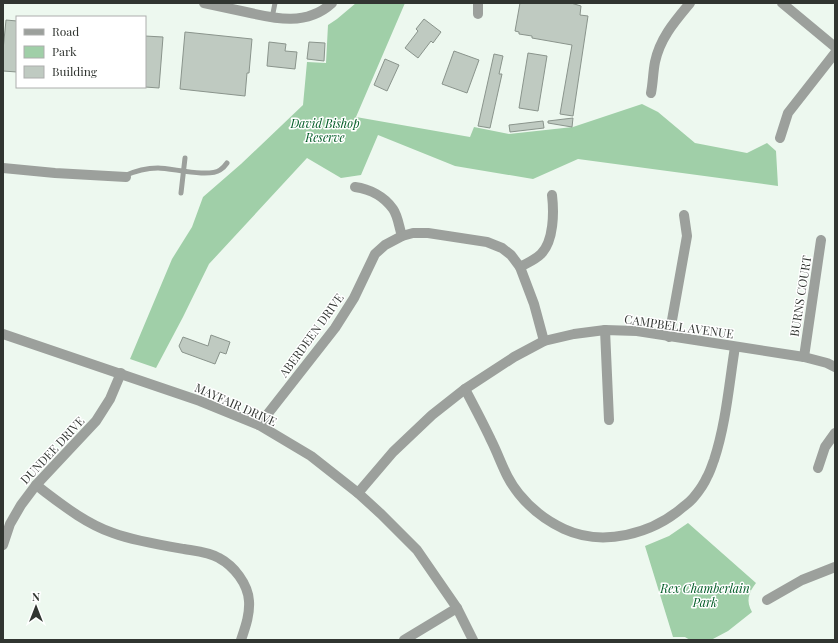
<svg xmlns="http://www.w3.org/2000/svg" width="838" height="643" viewBox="0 0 838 643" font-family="'Playfair Display',serif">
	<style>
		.park { fill: #a0cfa8 }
		.building { fill: #bfcac1; stroke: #8a948c }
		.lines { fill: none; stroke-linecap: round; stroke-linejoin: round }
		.service { stroke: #9ca09c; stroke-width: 5 }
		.minor { stroke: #9ca09c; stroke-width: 10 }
		.tertiary { stroke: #9ca09c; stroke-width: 10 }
		.labels { text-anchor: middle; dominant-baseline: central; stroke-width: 3; stroke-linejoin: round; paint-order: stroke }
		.park-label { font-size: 12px; font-style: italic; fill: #005b25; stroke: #fff }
		.street-label { font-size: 12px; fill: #313531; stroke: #fff }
	</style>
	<rect width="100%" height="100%" fill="#edf8ef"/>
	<!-- park -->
	<g class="park">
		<path d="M356 3H405L356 117 470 137 474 127 509 134 573 127 642 104 658 112 695 143 747 153 767 143 776 151 778 186 578 159 533 179 455 166 378 135 361 175 341 178 307 158 209 264 183 317 156 368 130 359 172 259 192 227 203 197 241 164 303 105 307 62 326 63 328 25 337 19Z"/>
		<path d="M688 523 756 583C748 593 746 601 752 612L728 631 711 640H690L685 637H673L645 546 669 536Z"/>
	</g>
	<!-- building -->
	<g class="building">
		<path d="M520 3H571L581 6 580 15 588 16 573 116 560 114 572 45 532 38V36L519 34V32L515 31Z"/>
		<path d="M424 19 441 32 433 43 431 41 418 58 405 48 418 31 416 29Z"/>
		<path d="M6 20 17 21V72L3 71V50Z"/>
		<path d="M185 32 252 39 249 73H247L245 96 180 89Z"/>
		<path d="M145 36 163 37 159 88 145 87Z"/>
		<path d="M269 42 286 44 285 51 297 52 295 69 267 66Z"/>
		<path d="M309 42 325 43 324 61 307 59Z"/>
		<path d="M454 51 479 60 467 93 442 84Z"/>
		<path d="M528 53 547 56 538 111 519 108Z"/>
		<path d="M494 54 503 56 499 74H502L490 128 478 126Z"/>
		<path d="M385 59 399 65 387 91 374 85Z"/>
		<path d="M573 118 572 127 548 123V121Z"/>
		<path d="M543 121 544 128 510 132 509 125Z"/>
		<path d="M211 335 230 342 226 354 220 352 215 364 182 352 179 346 183 337 208 346Z"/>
	</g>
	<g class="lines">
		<!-- service -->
		<g class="service">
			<path d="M272 18 275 3"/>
			<path d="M124 176C135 171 146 168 158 168 172 168 208 178 220 170 223 168 225 166 227 163"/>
			<path d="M181 193 185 158"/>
		</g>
		<!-- minor -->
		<g class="minor">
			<path d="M204 3C218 6 232 9 246 12 276 19 307 26 332 3"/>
			<path d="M782 3 835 47"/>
			<path d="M478 14V3"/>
			<path d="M651 93C653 83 653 72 655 62 660 38 675 21 690 3"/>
			<path d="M780 138 788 113 835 53"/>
			<path d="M3 168 55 173 126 177"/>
			<path d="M355 187C369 189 384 196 393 209 398 216 399 227 402 236"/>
			<path d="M520 267C527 263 535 260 541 254 554 241 554 212 552 195"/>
			<path d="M605 330 609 420"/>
			<path d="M669 337 687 236 684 215"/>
			<path d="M804 357 821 240"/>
			<path d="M465 389C474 406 483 423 491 440 501 460 505 477 519 494 531 509 547 521 564 529 603 547 652 534 683 507 687 504 691 501 694 497 699 491 704 484 707 477 710 472 712 465 714 460 726 424 729 384 735 347"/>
			<path d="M259 425 335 328 354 298 375 254 385 245 402 236 413 233H428L487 242 502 248 511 255 520 267 534 304 544 341"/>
			<path d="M818 468 825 447 835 433"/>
			<path d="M36 485C60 503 84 523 113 533 135 541 160 545 184 549 196 551 209 552 219 558 234 566 248 584 249 601 250 615 245 628 241 640"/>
			<path d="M358 493 393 452 432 415 465 389 514 357 544 341 574 334 605 330 637 331 804 357 827 363 835 367"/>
			<path d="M3 545 10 524 21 505 36 485 96 421 110 399 121 373"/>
			<path d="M767 600 802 580 835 567"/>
			<path d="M404 640 457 608"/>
		</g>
		<!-- tertiary -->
		<path class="tertiary" d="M3 334 200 401 259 425 311 456 358 493 381 514 417 550 457 608 473 640"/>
	</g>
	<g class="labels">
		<!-- park labels -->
		<g class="park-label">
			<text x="325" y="123">David Bishop<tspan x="325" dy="14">Reserve</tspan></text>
			<text x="705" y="588">Rex Chamberlain<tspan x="705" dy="14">Park</tspan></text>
		</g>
		<!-- street labels -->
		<g class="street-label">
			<text transform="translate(800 296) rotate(-81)">BURNS COURT</text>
			<text transform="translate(679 326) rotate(8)">CAMPBELL AVENUE</text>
			<text transform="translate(311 335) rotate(-54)">ABERDEEN DRIVE</text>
			<text transform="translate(236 404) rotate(24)">MAYFAIR DRIVE</text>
			<text transform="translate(52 450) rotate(-47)">DUNDEE DRIVE</text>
		</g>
	</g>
	<!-- border -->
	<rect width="838" height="643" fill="none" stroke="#313531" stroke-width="8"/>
	<!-- legend -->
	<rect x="16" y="16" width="130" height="72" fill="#ffffff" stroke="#adaead"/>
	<rect x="24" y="29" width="20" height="6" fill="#9ca09c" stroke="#adaead"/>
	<text x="52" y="36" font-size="12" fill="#313531">Road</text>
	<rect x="24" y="46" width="20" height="12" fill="#a0cfa8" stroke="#adaead"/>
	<text x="52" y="56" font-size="12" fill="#313531">Park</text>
	<rect x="24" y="66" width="20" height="12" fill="#bfcac1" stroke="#adaead"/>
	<text x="52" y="76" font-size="12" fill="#313531">Building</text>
	<!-- north arrow -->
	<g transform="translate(36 607)" stroke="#ffffff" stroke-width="3" paint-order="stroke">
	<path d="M0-3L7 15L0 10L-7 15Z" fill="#313531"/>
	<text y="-6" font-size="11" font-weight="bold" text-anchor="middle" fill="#313531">N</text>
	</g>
</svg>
